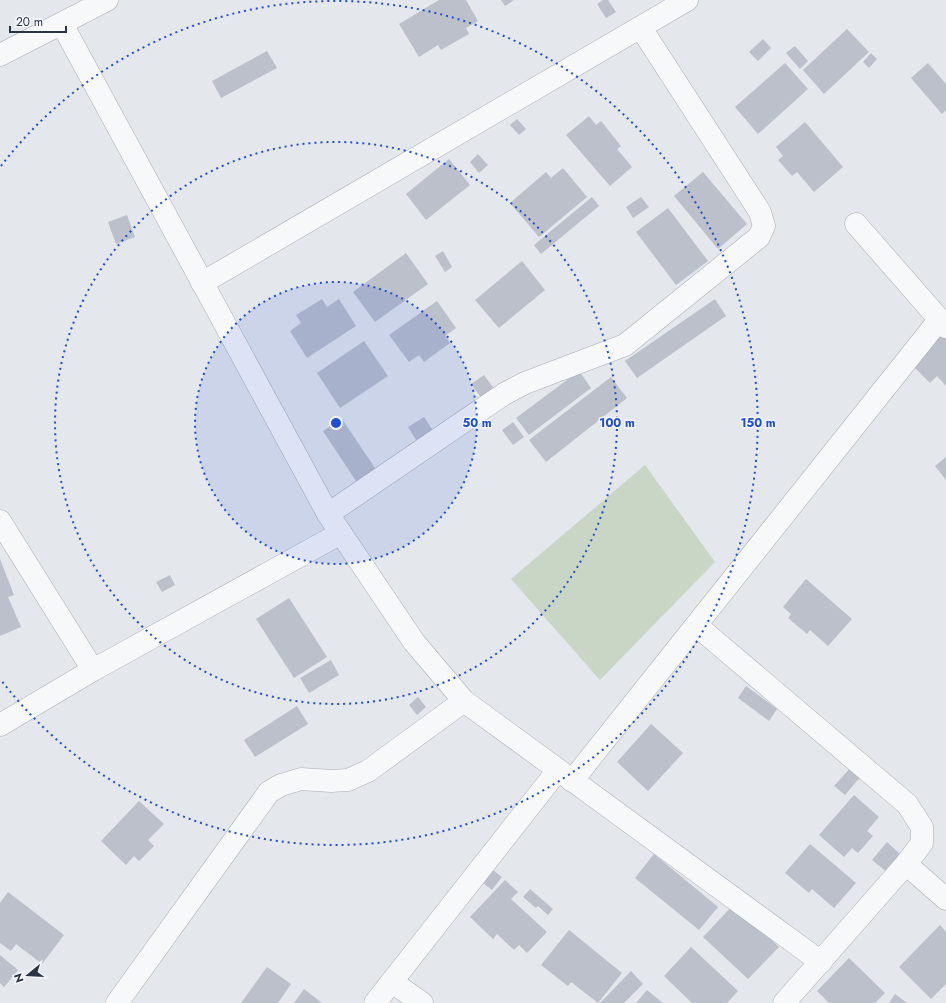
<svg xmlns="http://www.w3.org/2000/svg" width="946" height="1003" viewBox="0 0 946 1003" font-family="Jost,sans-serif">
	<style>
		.pitch { fill: #c9d6c5 }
		.building { fill: #bbc0ca }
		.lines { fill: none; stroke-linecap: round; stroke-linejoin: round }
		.minor-casing { stroke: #a9aeb7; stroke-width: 23 }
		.minor { stroke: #f7f8fa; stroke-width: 22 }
		.ring { fill: none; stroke: #1d4ed8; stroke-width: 2; stroke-dasharray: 2 4 }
		.centre { fill: #1d4ed8; stroke: #f4f6f9; stroke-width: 2 }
		.ring-label { font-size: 12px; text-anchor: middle; font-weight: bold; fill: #1d4ed8; stroke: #f4f6f9; stroke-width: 3; stroke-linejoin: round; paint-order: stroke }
	</style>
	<rect width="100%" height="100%" fill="#e4e7ec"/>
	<!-- pitch -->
	<path class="pitch" d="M645 465 715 562 600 680 511 579Z"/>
	<!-- building -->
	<g class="building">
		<path d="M439 0H466L478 21 466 28 469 34 441 50 438 45 419 57 399 24Z"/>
		<path d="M501 0H514L505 6Z"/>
		<path d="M603 0H608L616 12 606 18 597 4Z"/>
		<path d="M847 29 869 52 824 94 803 70Z"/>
		<path d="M763 39 771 48 758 61 749 52Z"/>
		<path d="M795 46 808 61 800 69 786 53Z"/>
		<path d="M267 51 277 68 221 98 212 81Z"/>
		<path d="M871 53 877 59 869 68 863 62Z"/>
		<path d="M785 63 808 89 758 134 735 107Z"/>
		<path d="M928 63 946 84V110L942 114 911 78Z"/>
		<path d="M589 116 596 125 601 121 621 146 617 149 632 167 610 186 566 135Z"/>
		<path d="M517 119 526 129 519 135 510 125Z"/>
		<path d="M805 122 843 167 814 192 797 172 792 176 778 160 783 156 776 147Z"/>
		<path d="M478 154 488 165 479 173 470 162Z"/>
		<path d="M449 159 470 185 426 220 406 194Z"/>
		<path d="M563 168 587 197 539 237 510 203 546 172 551 178Z"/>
		<path d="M703 172 747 224 718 249 674 196Z"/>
		<path d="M592 197 599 206 541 254 534 245Z"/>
		<path d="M641 197 649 207 633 218 626 207Z"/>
		<path d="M668 208 708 261 676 285 636 232Z"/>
		<path d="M127 215 135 237 116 244 108 222Z"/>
		<path d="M443 251 452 267 445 272 435 256Z"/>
		<path d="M406 253 428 284 375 322 353 292Z"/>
		<path d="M522 261 545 290 499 328 475 300Z"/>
		<path d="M322 299 327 307 339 299 356 326 307 358 290 331 301 323 296 315Z"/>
		<path d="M715 299 726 316 637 378 625 361Z"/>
		<path d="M437 301 456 328 445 336 450 343 424 362 419 355 409 362 389 335Z"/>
		<path d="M942 333 946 337V386L937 376 930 383 911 364Z"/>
		<path d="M364 341 388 376 340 408 317 373Z"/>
		<path d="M579 371 591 388 529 435 516 418Z"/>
		<path d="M484 375 495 390 482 399 471 384Z"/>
		<path d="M611 377 627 398 546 462 529 440Z"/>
		<path d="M424 417 434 432 418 443 408 427Z"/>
		<path d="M342 419 377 471 358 484 323 431Z"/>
		<path d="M513 422 524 437 513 445 502 430Z"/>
		<path d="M946 457V480L935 466Z"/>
		<path d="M0 559 14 595 8 597 21 627 0 636Z"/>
		<path d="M170 575 175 585 162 592 156 582Z"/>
		<path d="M806 579 852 619 828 646 810 630 807 634 788 618 791 614 783 607Z"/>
		<path d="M289 598 327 657 294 678 256 619Z"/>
		<path d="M331 660 339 675 309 693 300 678Z"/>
		<path d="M746 686 777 709 769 721 738 698Z"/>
		<path d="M418 697 426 707 417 715 409 705Z"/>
		<path d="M297 706 308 724 255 757 244 740Z"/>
		<path d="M651 724 683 753 648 791 617 762Z"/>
		<path d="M852 766 862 775 845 795 834 786Z"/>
		<path d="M854 795 879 817 867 831 873 836 858 853 852 848 844 857 819 835Z"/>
		<path d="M139 801 164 824 148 840 154 846 139 861 134 856 126 865 101 841Z"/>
		<path d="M887 842 901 855 887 872 872 860Z"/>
		<path d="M810 844 856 883 834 908 812 889 809 893 785 873Z"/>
		<path d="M654 854 718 907 699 930 635 878Z"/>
		<path d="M493 870 502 877 492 890 483 883Z"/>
		<path d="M505 880 518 892 511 899 547 932 527 953 519 945 514 950 497 934 493 939 470 917Z"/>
		<path d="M530 889 553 909 548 915 538 906 536 908 523 897Z"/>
		<path d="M8 892 64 935 42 964 16 944 11 951 0 943V903Z"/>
		<path d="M734 904 779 947 748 979 703 937Z"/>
		<path d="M940 925 946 932V984L931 999 899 967Z"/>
		<path d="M569 930 622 973 598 1003 571 982 568 986 541 965Z"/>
		<path d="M691 947 738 991 727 1003H692L664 976Z"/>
		<path d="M0 955 18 970 4 987 0 983Z"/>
		<path d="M849 958 885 993 875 1003H829L817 991Z"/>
		<path d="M267 967 291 984 278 1003H241Z"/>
		<path d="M631 971 643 984 624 1003H600Z"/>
		<path d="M304 989 322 1003H294Z"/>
		<path d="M647 990 663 1003H636Z"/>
		<path d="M895 994 907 1003H889Z"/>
	</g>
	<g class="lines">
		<!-- minor casing -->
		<g class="minor-casing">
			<g id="minor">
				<path d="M62 24 328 514 414 642 464 701 821 962"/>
				<path d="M0 55 107 0"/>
				<path d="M856 224 946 327"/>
				<path d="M202 283 687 0"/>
				<path d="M328 514 504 394 525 383 625 345 759 237 764 226 760 212 641 28"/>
				<path d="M0 521 93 670"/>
				<path d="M696 625 907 804 922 827V843L906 864 784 1003"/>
				<path d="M0 725 93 670 341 533"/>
				<path d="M572 781 939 320"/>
				<path d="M906 864 946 899"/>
				<path d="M392 982 422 1003"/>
				<path d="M117 1003 269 792 281 785 301 779 331 781 348 780 368 771 464 701"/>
				<path d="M375 1003 558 770"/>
			</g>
		</g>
		<!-- minor -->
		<use href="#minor" class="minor"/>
	</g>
	<!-- distance rings -->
	<circle cx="336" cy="423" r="141" fill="#1d4ed8" fill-opacity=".12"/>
	<g class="ring">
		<circle cx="336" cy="423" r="141"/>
		<circle cx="336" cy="423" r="281"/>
		<path d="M1 166A422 422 0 1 1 1 680"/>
	</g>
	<circle cx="336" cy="423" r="6" class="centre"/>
	<g class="ring-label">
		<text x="477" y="427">50 m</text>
		<text x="617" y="427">100 m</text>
		<text x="758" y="427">150 m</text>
	</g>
	<!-- north arrow -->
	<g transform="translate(28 975) rotate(252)" stroke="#f4f6f9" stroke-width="3" paint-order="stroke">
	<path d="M0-3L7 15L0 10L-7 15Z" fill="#2b3445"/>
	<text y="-6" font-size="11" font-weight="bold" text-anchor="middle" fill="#2b3445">N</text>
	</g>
	<!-- scale -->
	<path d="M10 26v6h56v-6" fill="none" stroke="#2b3445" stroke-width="2"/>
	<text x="16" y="26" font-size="12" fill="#2b3445" stroke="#f4f6f9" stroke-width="3" paint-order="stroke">20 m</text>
</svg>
